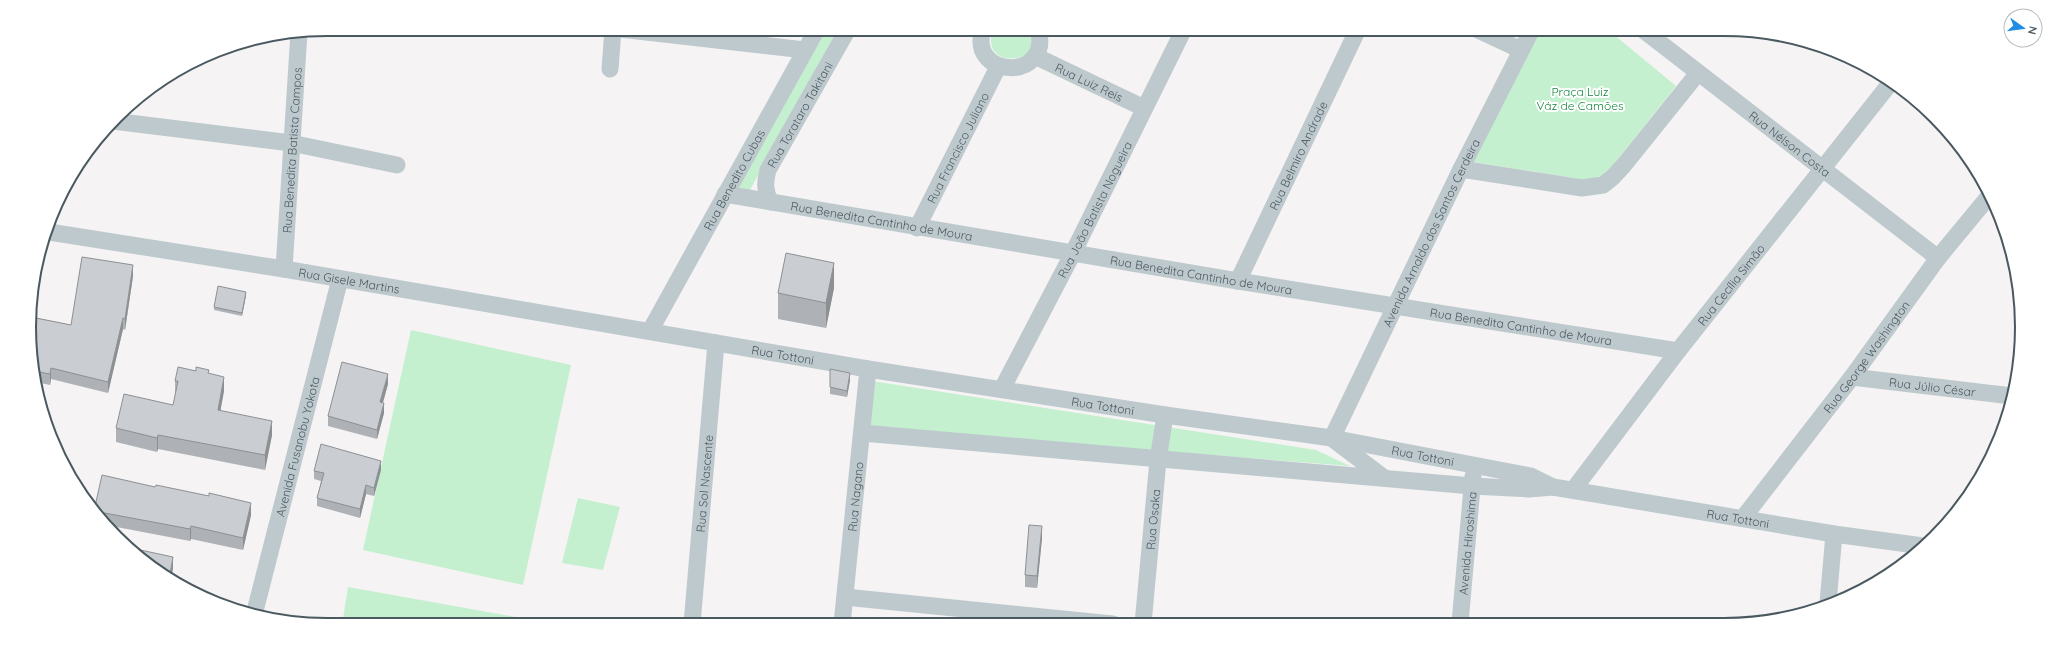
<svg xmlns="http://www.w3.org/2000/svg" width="2051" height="654" viewBox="0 0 2051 654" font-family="Quicksand,sans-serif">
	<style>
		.green { fill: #c4f0cf }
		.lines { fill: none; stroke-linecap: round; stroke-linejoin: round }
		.minor { stroke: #bec9ce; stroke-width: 17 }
		.wall { fill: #aeb1b5 }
		.shaded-wall { fill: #8d9093 }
		.building { fill: #caced2; stroke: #8d9093 }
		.labels { text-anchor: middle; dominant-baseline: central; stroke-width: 4; stroke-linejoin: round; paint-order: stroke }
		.street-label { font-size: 12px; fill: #4a5960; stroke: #fff }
		.park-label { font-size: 12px; fill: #198341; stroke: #fff }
		.rim { fill: none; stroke: #4a5960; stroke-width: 2 }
	</style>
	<rect width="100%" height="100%" fill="#f5f3f3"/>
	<!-- green -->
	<g class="green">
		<path d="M822 29H838L750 190 738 188Z"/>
		<path d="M994 29H1029L1032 44 1026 55C1005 65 983 53 994 29Z"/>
		<path d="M1539 29H1607L1676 86 1613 165 1602 175 1591 181 1474 162Z"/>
		<path d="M411 330 571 365 523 585 363 550Z"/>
		<path d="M872 381 1316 450 1350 466 867 428Z"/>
		<path d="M578 498 620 507 603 570 562 563Z"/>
		<path d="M348 587 561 625H342Z"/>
	</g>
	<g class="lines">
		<!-- minor -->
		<g class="minor">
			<path d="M620 29 805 50"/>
			<path d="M983 29C967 79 1053 82 1038 29"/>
			<path d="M1476 29 1521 50"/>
			<path id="s1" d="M1642 29 1938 258"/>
			<path id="s2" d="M1035 56 1144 108"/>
			<path d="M610 69 613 29"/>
			<path d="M113 121 291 143 397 165"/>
			<path d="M1461 169 1582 188 1603 185 1613 177 1624 165 1698 73"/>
			<path id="s3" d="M725 194 1238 281 1678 351"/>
			<path id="s4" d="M771 202C764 191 765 182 768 170L848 29"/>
			<path id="s5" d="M917 228 998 67"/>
			<path id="s6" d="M49 232 284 269 868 369 1165 415 1332 438 1531 476 1553 487"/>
			<path id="s7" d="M284 269 299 32"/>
			<path id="s8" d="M1238 281 1358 29"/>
			<path id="s9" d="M650 331 817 29"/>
			<path id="s10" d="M1852 377 2012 396"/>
			<path id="s11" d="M1002 389 1073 253 1184 29"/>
			<path id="s12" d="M862 433 1472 486 1529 489 1553 487 1834 534 1923 546"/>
			<path id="s13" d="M1332 438 1461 169 1532 29"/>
			<path d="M1334 440 1383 477"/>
			<path id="s14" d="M1573 490 1678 351 1892 81"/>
			<path id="s15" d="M1743 518 1852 377 1938 258 1990 195"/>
			<path d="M845 597 1113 624"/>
			<path d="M1828 603 1834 534"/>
			<path id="s16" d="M254 615 340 279"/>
			<path id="s17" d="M1460 623 1473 476"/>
			<path id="s18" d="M692 624 716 343"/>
			<path id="s19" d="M842 624 868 369"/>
			<path id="s20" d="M1143 624 1158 460 1165 415"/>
		</g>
	</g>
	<!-- wall -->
	<g class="wall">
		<path d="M41 258V264L32 317 71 325 133 276 125 330 123 329 108 393 51 379 50 385 36 382 30 347 32 288Z"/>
		<path d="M834 288 826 328 778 319V293Z"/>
		<path d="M246 295 242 316 214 310V307Z"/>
		<path d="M830 369 850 380 847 397 830 394Z"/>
		<path d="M209 373 224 391 220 411 272 435 265 470 158 449 157 452 116 442V428L173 405 175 395V381Z"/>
		<path d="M388 384 383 403 384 413 377 439 328 426V416Z"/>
		<path d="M381 470 374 496 366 494 360 518 317 506V498L321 481 314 479V471Z"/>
		<path d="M94 511 251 515 243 550 191 539 190 541 106 525Z"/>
		<path d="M1042 538 1037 588 1025 587V575Z"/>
	</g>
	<!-- shaded-wall -->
	<g class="shaded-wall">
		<path d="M41 258V264L30 327 31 313 39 263Z"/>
		<path d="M834 263V288L826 328V303Z"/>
		<path d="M133 265V276L125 330V319Z"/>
		<path d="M246 292V295L242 316V313Z"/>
		<path d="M123 318V329L108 393V382Z"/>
		<path d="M51 368V379L50 385V374Z"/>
		<path d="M850 373V380L847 397V391Z"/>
		<path d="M388 374V384L380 412V402Z"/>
		<path d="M224 377V391L218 424V410Z"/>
		<path d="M384 403V413L377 439V430Z"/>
		<path d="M272 421V435L265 470V455Z"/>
		<path d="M158 435V449L157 452V438Z"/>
		<path d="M381 461V470L374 496V488Z"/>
		<path d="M366 485V494L360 518V509Z"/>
		<path d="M251 503V515L243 550V538Z"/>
		<path d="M191 526V539L190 541V529Z"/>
		<path d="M1042 526V538L1037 588V576Z"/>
		<path d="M173 557V569L171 580 169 579Z"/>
	</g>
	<!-- building -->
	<g class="building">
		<path d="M786 253 834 263 826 303 778 293Z"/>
		<path d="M82 257 133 265 125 319 123 318 108 382 51 368 50 374 34 371 30 347 31 317 71 325Z"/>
		<path d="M39 263 31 313 32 288Z"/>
		<path d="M218 286 246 292 242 313 214 307Z"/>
		<path d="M342 362 388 374 380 402 384 403 377 430 328 416Z"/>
		<path d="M178 367 196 371V367L209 370 208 373 224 377 218 410 272 421 265 455 158 435 157 438 116 428 124 394 173 405 178 381H175Z"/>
		<path d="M830 369 850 373 847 391 830 387Z"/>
		<path d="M321 444 381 461 374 488 366 485 360 509 317 498 324 473 314 471Z"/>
		<path d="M102 475 155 487 156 485 209 496V493L251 503 243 538 191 526 190 529 94 511Z"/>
		<path d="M1029 525 1042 526 1037 576 1025 575Z"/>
		<path d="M131 548 173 557 169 579 162 575 131 550Z"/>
	</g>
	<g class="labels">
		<!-- street labels -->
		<g class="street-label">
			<text stroke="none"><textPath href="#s2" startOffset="60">Rua Luiz Reis</textPath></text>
			<text stroke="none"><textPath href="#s4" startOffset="97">Rua Torataro Takitani</textPath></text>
			<text stroke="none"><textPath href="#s1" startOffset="187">Rua Nélson Costa</textPath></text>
			<text stroke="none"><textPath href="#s5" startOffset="90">Rua Francisco Juliano</textPath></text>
			<text stroke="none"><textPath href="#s7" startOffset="119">Rua Benedita Batista Campos</textPath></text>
			<text stroke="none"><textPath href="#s8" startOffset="139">Rua Belmiro Andrade</textPath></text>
			<text stroke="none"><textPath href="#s9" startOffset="173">Rua Benedito Cubas</textPath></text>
			<text stroke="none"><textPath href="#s11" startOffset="202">Rua João Batista Nogueira</textPath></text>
			<text stroke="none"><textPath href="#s3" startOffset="159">Rua Benedita Cantinho de Moura</textPath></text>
			<text stroke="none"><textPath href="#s13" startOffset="228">Avenida Arnaldo dos Santos Cerdeira</textPath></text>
			<text stroke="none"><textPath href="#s3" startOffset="483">Rua Benedita Cantinho de Moura</textPath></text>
			<text stroke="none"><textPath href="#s6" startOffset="304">Rua Gisele Martins</textPath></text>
			<text stroke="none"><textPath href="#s14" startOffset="259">Rua Cecília Simão</textPath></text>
			<text stroke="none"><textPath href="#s3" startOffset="807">Rua Benedita Cantinho de Moura</textPath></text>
			<text stroke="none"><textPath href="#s6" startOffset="744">Rua Tottoni</textPath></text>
			<text stroke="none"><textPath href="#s15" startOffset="203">Rua George Washington</textPath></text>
			<text stroke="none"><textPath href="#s10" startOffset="81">Rua Júlio César</textPath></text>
			<text stroke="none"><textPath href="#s6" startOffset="1068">Rua Tottoni</textPath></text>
			<text stroke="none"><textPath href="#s16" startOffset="174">Avenida Fusanobu Yokota</textPath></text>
			<text stroke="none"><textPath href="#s6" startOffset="1392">Rua Tottoni</textPath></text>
			<text stroke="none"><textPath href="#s18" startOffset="141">Rua Sol Nascente</textPath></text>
			<text stroke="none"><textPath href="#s19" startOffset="128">Rua Nagano</textPath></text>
			<text stroke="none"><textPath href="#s12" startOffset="881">Rua Tottoni</textPath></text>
			<text stroke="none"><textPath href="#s20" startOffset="105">Rua Osaka</textPath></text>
			<text stroke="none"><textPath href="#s17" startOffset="80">Avenida Hiroshima</textPath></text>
		</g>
		<!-- park labels -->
		<g class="park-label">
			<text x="1580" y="91">Praça Luiz<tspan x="1580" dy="14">Váz de Camões</tspan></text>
		</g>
	</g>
	<!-- crop -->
	<path d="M0 0H2051V654H0ZM327 36H1724A291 291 0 0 1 2015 327V327A291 291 0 0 1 1724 618H327A291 291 0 0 1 36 327V327A291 291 0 0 1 327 36Z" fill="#fff" fill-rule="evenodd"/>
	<path class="rim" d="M327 36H1724A291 291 0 0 1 2015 327V327A291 291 0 0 1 1724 618H327A291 291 0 0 1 36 327V327A291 291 0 0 1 327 36Z"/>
	<!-- north arrow -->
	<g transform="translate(2023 28) rotate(104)"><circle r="19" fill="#ffffff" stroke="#b7bdbf"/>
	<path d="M0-3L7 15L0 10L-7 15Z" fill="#1e8de3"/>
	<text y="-6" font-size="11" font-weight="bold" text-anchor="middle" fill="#4a5960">N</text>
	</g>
</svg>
